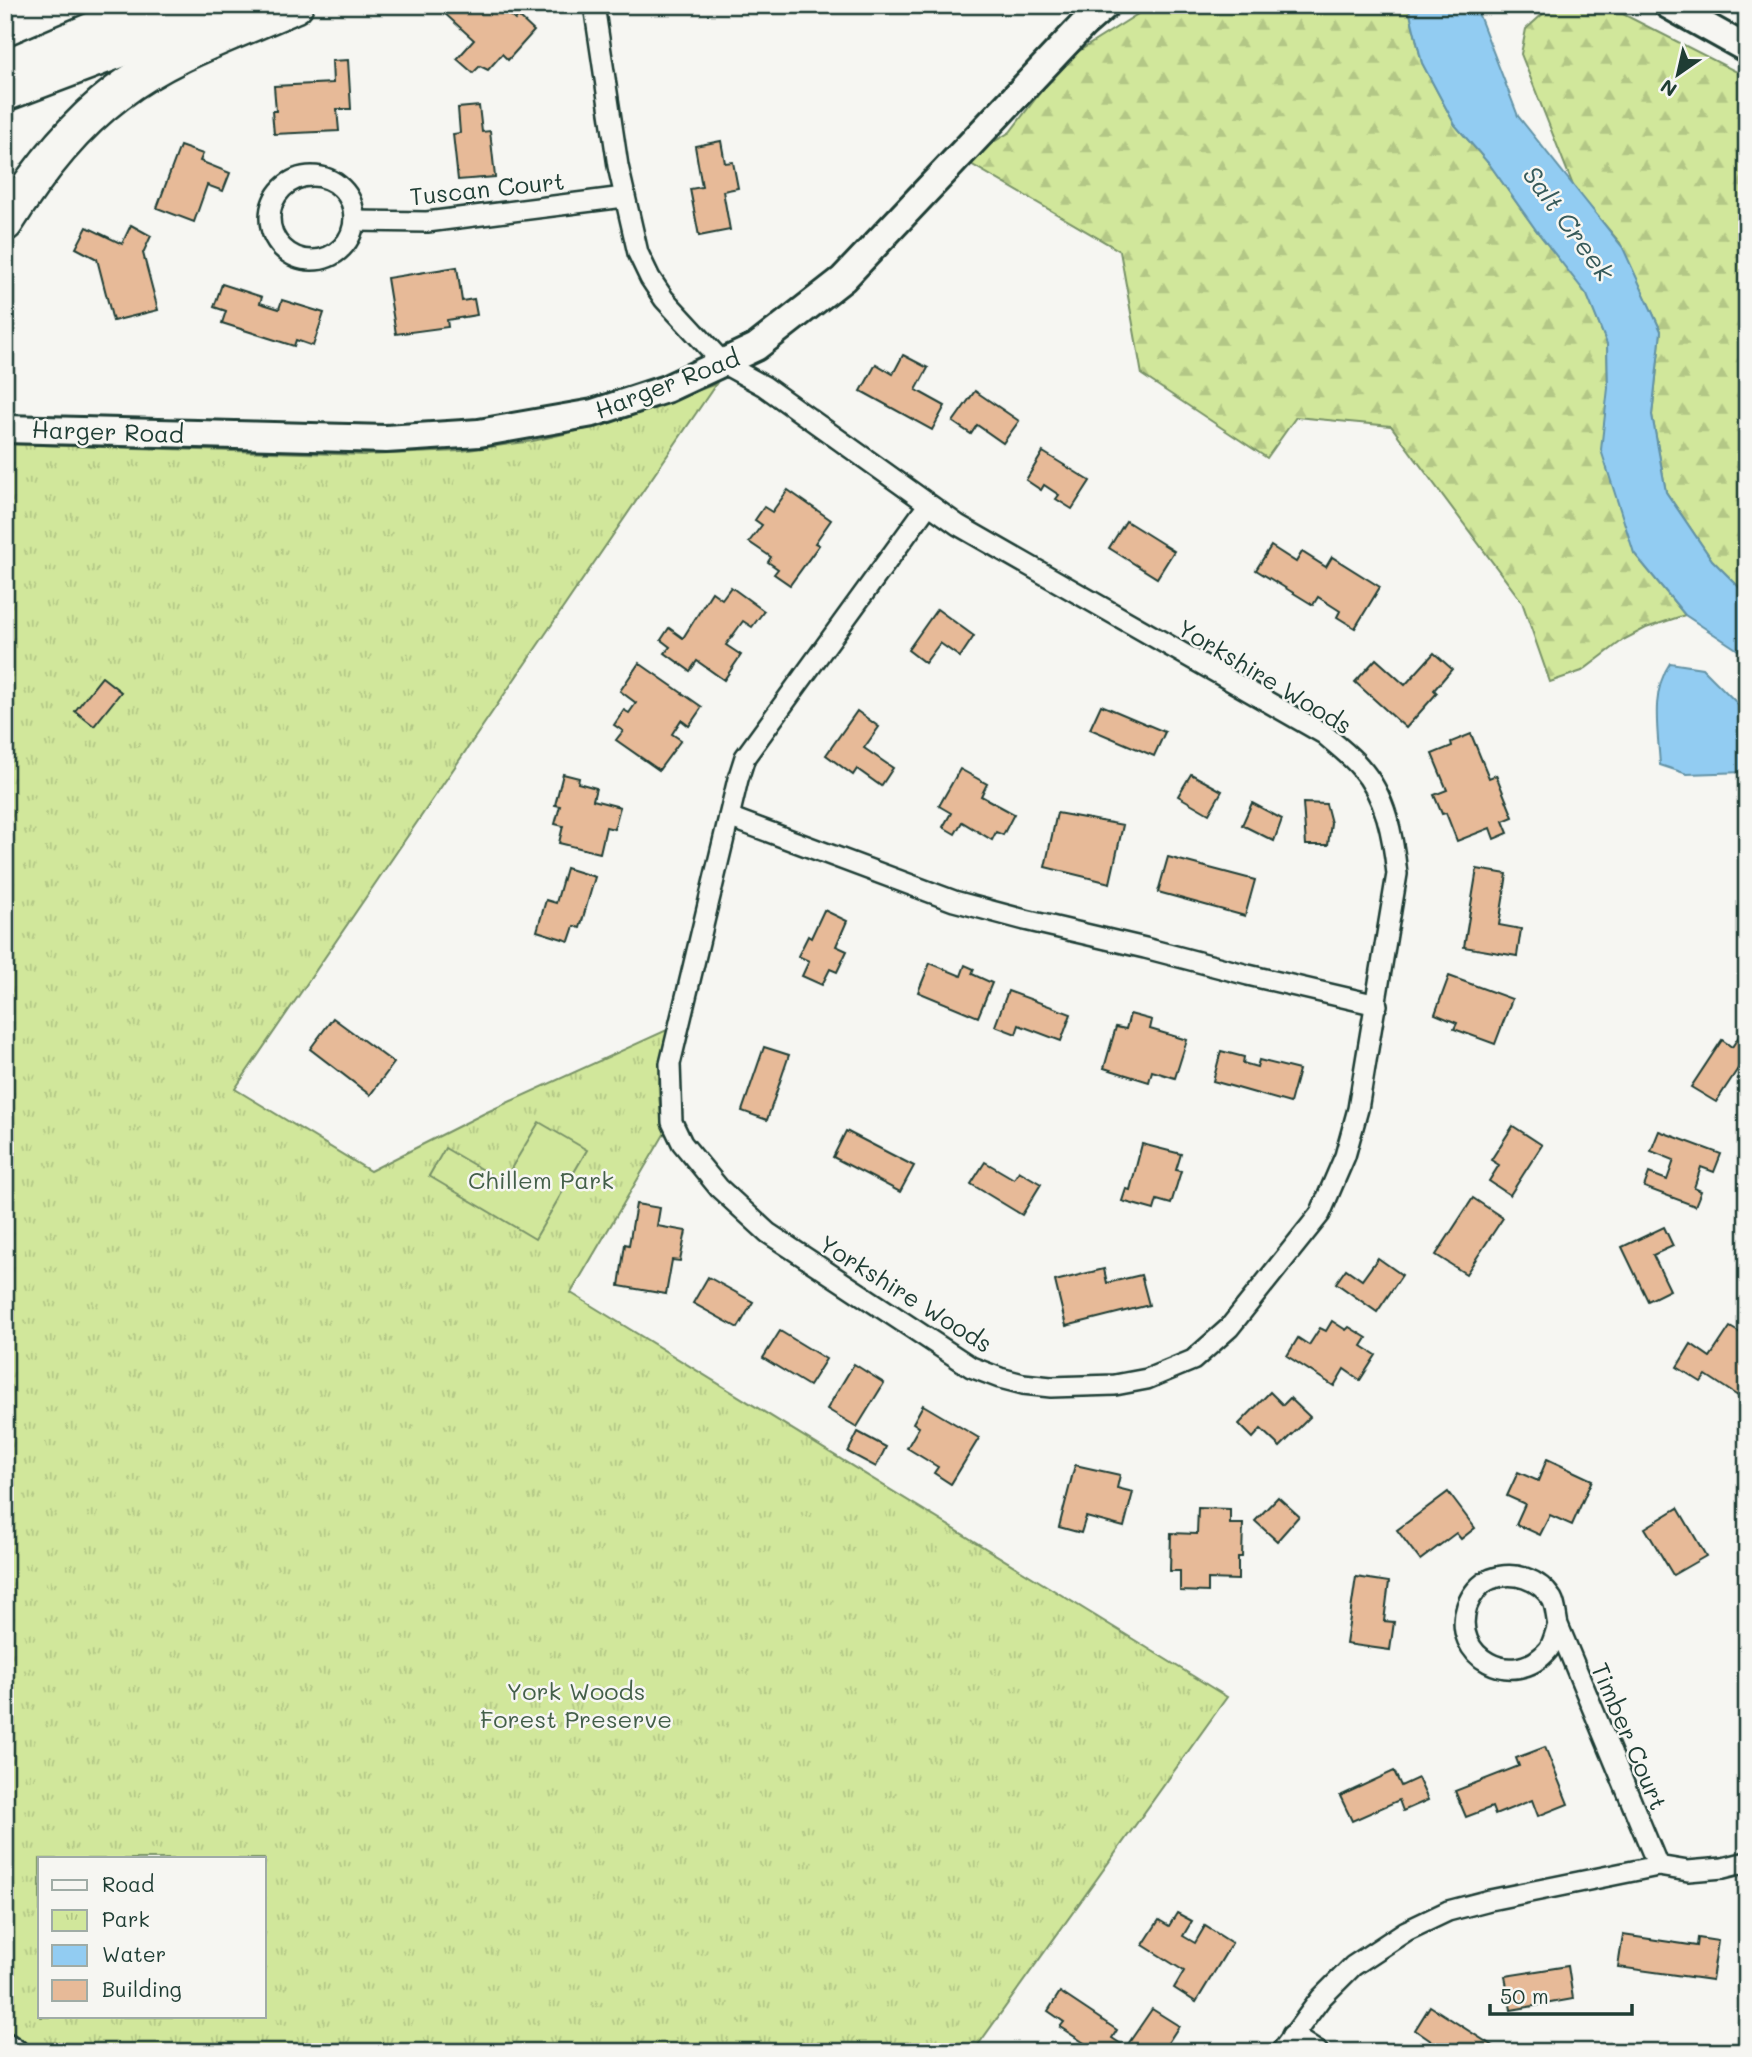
<svg xmlns="http://www.w3.org/2000/svg" width="1752" height="2057" viewBox="0 0 1752 2057" font-family="Mali,sans-serif">
	<style>
		.forest { fill: url(#forest-firs); stroke: #789268; stroke-width: 2 }
		.park { fill: url(#park-tufts); stroke: #789268; stroke-width: 2; fill-rule: evenodd }
		.pitch { fill: #d1e79b; stroke: #789268; stroke-width: 2 }
		.water { fill: #92ccf2; stroke: #6493a6; stroke-width: 2 }
		.building { fill: #e7ba98; stroke: #1f3d34; stroke-width: 2 }
		.lines { fill: none; stroke-linecap: round; stroke-linejoin: round }
		.street-casing { stroke: #1f3d34; stroke-width: 24 }
		.secondary-casing { stroke: #1f3d34; stroke-width: 32 }
		.highway-casing { stroke: #1f3d34; stroke-width: 40 }
		.street { stroke: #f6f6f2; stroke-width: 19 }
		.secondary { stroke: #f6f6f2; stroke-width: 26 }
		.highway { stroke: #f6f6f2; stroke-width: 35 }
		.labels { text-anchor: middle; dominant-baseline: central; stroke-width: 5; stroke-linejoin: round; paint-order: stroke }
		.street-label { font-size: 24px; fill: #1f3d34; stroke: #f6f6f2 }
		.park-label { font-size: 24px; fill: #435f49; stroke: #f6f6f2 }
		.water-label { font-size: 26px; font-style: italic; fill: #365a5a; stroke: #f6f6f2 }
	</style>
	<defs>
		<pattern id="forest-firs" width="22" height="20" patternUnits="userSpaceOnUse" patternTransform="scale(1.75)"><rect width="22" height="20" fill="#d1e79b"/><path d="M5 1l3.5 6h-7zM16 11l3.5 6h-7z" fill="#b3c786"/></pattern>
		<pattern id="park-tufts" width="24" height="20" patternUnits="userSpaceOnUse" patternTransform="scale(1.75)"><rect width="24" height="20" fill="#d1e79b"/><path d="M3 7l-1-3M5 7V3M7 7l1-3M15 17l-1-3M17 17v-4M19 17l1-3" fill="none" stroke="#b3c786"/></pattern>
	</defs>
	<rect width="100%" height="100%" fill="#f6f6f2"/>
	<filter id="ink" filterUnits="userSpaceOnUse"><feTurbulence type="fractalNoise" baseFrequency=".0143" numOctaves="2"/><feDisplacementMap in="SourceGraphic" scale="14" xChannelSelector="R" yChannelSelector="G"/><feConvolveMatrix kernelMatrix="1 2 1 2 8 2 1 2 1" color-interpolation-filters="sRGB"/></filter>
	<g filter="url(#ink)">
		<!-- forest -->
		<g class="forest">
			<path d="M1152 5H1408L1422 63 1455 125 1490 165 1536 230 1587 294 1607 344 1608 388 1634 553 1685 615 1646 628 1623 640 1582 671 1550 682 1522 602 1391 426 1296 417 1267 458 1142 375 1120 251 964 160 1010 132 1065 60Z"/>
			<path d="M1571 6 1623 14 1747 77V595L1712 560 1666 492 1652 415 1661 331 1620 243 1574 188 1521 54 1526 29 1545 12Z"/>
		</g>
		<!-- park -->
		<path class="park" d="M716 384 235 1089 370 1171 487 1112 669 1029C658 1063 654 1097 666 1131L571 1293 1227 1697 973 2052H34L5 2034V444L366 455 461 451 533 441 599 426ZM40 1859H264V2017H40Z"/>
		<!-- pitch -->
		<path class="pitch" d="M539 1122 587 1150 535 1239 429 1176 445 1148 503 1182Z"/>
		<!-- water -->
		<g class="water">
			<path d="M1408 5H1475L1518 116 1623 248 1661 331 1652 415 1666 492 1712 560 1747 595V656L1685 615 1634 553 1601 450 1608 388 1607 344 1587 295 1536 230 1490 165 1455 125 1422 63Z"/>
			<path d="M1670 663 1702 668 1738 704 1747 723V770L1745 772 1687 774 1660 765C1658 730 1650 693 1670 663Z"/>
		</g>
		<!-- building -->
		<g class="building">
			<path d="M449 5H499L515 20 518 16 534 31 508 60 502 54 488 70 480 66 473 73 457 59 474 40 443 12Z"/>
			<path d="M348 60 351 109H337L339 131 274 134 272 111H276L274 86 333 83 332 61Z"/>
			<path d="M479 106 482 132 490 131 495 177 458 180 453 134 460 133 458 108Z"/>
			<path d="M721 141 725 163 733 162 738 188 723 191 730 230 699 236 690 189 702 187 695 146Z"/>
			<path d="M180 146 203 154 200 161 230 173 223 191 207 185 194 222 157 208Z"/>
			<path d="M131 225 151 236 143 253 158 310 113 321 97 259 76 248 87 227 122 244Z"/>
			<path d="M457 267 462 301 474 299 477 315 447 320 448 327 396 334 387 278Z"/>
			<path d="M222 284 262 297 260 303 279 309 282 300 324 313 313 346 296 340 294 346 222 323 226 311 214 307Z"/>
			<path d="M903 355 928 368 916 390 945 406 932 430 861 391 876 364 893 374Z"/>
			<path d="M975 391 1019 421 1003 443 977 425 971 434 953 422Z"/>
			<path d="M1043 452 1090 481 1072 509 1056 499 1059 495 1044 485 1041 490 1026 480Z"/>
			<path d="M788 490 831 520 815 543 819 545 790 585 774 574 778 569 768 562 771 557 749 542 762 525 755 520 764 507 772 512Z"/>
			<path d="M1126 521 1174 551 1157 578 1109 548Z"/>
			<path d="M1271 546 1296 562 1302 552 1326 567 1332 557 1380 587 1355 628 1337 617 1340 611 1318 597 1313 605 1256 570Z"/>
			<path d="M731 587 764 611 752 627 743 621 726 645 741 655 724 680 697 661 690 671 665 653 670 647 661 640 669 628 683 638 712 592 722 599Z"/>
			<path d="M937 609 974 636 960 657 940 643 925 663 908 650Z"/>
			<path d="M1434 653 1452 669 1434 690 1437 693 1406 728 1355 682 1376 659 1405 685Z"/>
			<path d="M639 663 702 707 689 726 681 720 672 734 681 740 659 770 616 740 623 731 614 725 624 710 629 713 636 703 620 691Z"/>
			<path d="M102 677 121 692 94 726 75 711Z"/>
			<path d="M1101 705 1165 732 1154 756 1090 729Z"/>
			<path d="M857 711 879 727 864 748 893 768 881 786 857 769 853 775 826 755Z"/>
			<path d="M1471 734 1489 778 1496 775 1513 817 1503 821 1508 833 1494 839 1490 828 1457 841 1446 813 1442 814 1434 795 1447 790 1432 754 1452 746 1451 742Z"/>
			<path d="M960 769 987 784 981 796 1014 814 1003 835 996 832 992 840 962 822 955 834 943 827 951 813 939 806Z"/>
			<path d="M563 774 579 778 578 783 596 788 593 800 620 807 614 829 606 827 600 853 559 843 563 826 555 824 560 806 555 805Z"/>
			<path d="M1191 774 1222 791 1209 814 1178 796Z"/>
			<path d="M1252 803 1282 819 1274 841 1242 825Z"/>
			<path d="M1303 803 1326 804 1331 823 1328 845H1306Z"/>
			<path d="M1057 813 1123 825 1110 883 1045 867Z"/>
			<path d="M1168 857 1255 880 1245 916 1158 892Z"/>
			<path d="M566 868 595 877 580 928 574 926 569 941 537 931 546 900 556 903Z"/>
			<path d="M1477 869 1507 874 1499 925 1521 929 1517 956 1464 947Z"/>
			<path d="M824 910 847 921 836 946 847 951 837 972 830 969 822 985 802 976 809 961 798 956 808 936 811 938Z"/>
			<path d="M930 963 961 976 965 965 974 969 972 974 992 983 978 1017 918 992Z"/>
			<path d="M1449 976 1512 999 1495 1044 1454 1029 1457 1023 1435 1014Z"/>
			<path d="M1008 991 1071 1014 1061 1041 1019 1025 1016 1034 995 1026Z"/>
			<path d="M1130 1014 1152 1020 1150 1029 1187 1040 1175 1078 1152 1071 1149 1082 1104 1068 1116 1027 1126 1029Z"/>
			<path d="M333 1018 394 1063 370 1095 310 1049Z"/>
			<path d="M1747 1024V1055L1716 1102 1691 1087 1722 1040 1732 1047Z"/>
			<path d="M764 1047 789 1055 767 1120 742 1111Z"/>
			<path d="M1221 1051 1244 1057 1243 1063 1257 1067 1259 1060 1299 1070 1290 1103 1213 1081Z"/>
			<path d="M1513 1126 1542 1145 1510 1195 1489 1181 1499 1165 1491 1160Z"/>
			<path d="M846 1131 914 1166 900 1192 833 1157Z"/>
			<path d="M1659 1131 1721 1154 1714 1172 1701 1167 1694 1188 1701 1191 1695 1206 1644 1187 1649 1173 1667 1180 1674 1160 1651 1151Z"/>
			<path d="M1142 1144 1181 1154 1176 1170 1181 1171 1171 1204 1157 1200 1154 1210 1122 1201 1126 1189 1130 1190Z"/>
			<path d="M985 1162 1014 1179 1019 1171 1041 1184 1022 1215 971 1184Z"/>
			<path d="M1473 1198 1503 1218 1466 1274 1436 1255Z"/>
			<path d="M636 1204 660 1208 657 1226 686 1231 680 1261 672 1260 666 1294 619 1286 625 1244 629 1245Z"/>
			<path d="M1664 1227 1673 1246 1653 1255 1670 1290 1648 1301 1622 1247Z"/>
			<path d="M1378 1258 1402 1275 1377 1312 1336 1283 1346 1269 1362 1280Z"/>
			<path d="M1104 1269 1107 1283 1141 1275 1149 1305 1066 1326 1055 1281Z"/>
			<path d="M708 1277 753 1302 738 1328 693 1303Z"/>
			<path d="M1332 1321 1346 1330 1349 1327 1367 1338 1362 1346 1376 1355 1360 1380 1344 1369 1334 1386 1287 1356 1298 1338 1309 1345 1320 1328 1326 1331Z"/>
			<path d="M1730 1327 1747 1337V1402L1706 1375 1701 1382 1677 1367 1691 1344 1710 1357Z"/>
			<path d="M780 1331 826 1359 809 1386 763 1358Z"/>
			<path d="M854 1364 884 1383 857 1427 827 1409Z"/>
			<path d="M1270 1392 1283 1405 1290 1398 1310 1417 1280 1447 1261 1429 1253 1438 1239 1424Z"/>
			<path d="M923 1405 979 1438 951 1484 934 1473 938 1467 907 1448 919 1427 913 1423Z"/>
			<path d="M858 1432 886 1447 876 1467 848 1452Z"/>
			<path d="M1547 1459 1592 1480 1572 1525 1550 1515 1540 1535 1516 1524 1525 1504 1507 1496 1518 1472 1538 1481Z"/>
			<path d="M1075 1465 1120 1475 1117 1488 1133 1492 1124 1527 1086 1517 1081 1533 1059 1527Z"/>
			<path d="M1448 1492 1475 1528 1461 1539 1456 1533 1420 1560 1397 1530Z"/>
			<path d="M1278 1497 1299 1516 1277 1541 1255 1521Z"/>
			<path d="M1198 1508 1230 1509V1524H1243L1242 1557H1238V1580L1208 1579V1592L1180 1591V1571H1170L1171 1533 1197 1534Z"/>
			<path d="M1678 1508 1706 1556 1673 1575 1645 1528Z"/>
			<path d="M1356 1577 1389 1582 1384 1621 1394 1622 1390 1650 1346 1644Z"/>
			<path d="M1545 1747 1568 1804 1538 1816 1532 1800 1495 1815 1492 1807 1466 1817 1455 1791 1519 1766 1516 1758Z"/>
			<path d="M1394 1771 1401 1786 1418 1778 1428 1800 1403 1811 1399 1800 1352 1821 1340 1796Z"/>
			<path d="M1177 1913 1192 1921 1183 1936 1195 1943 1205 1926 1232 1943 1196 2002 1174 1988 1184 1971 1143 1945 1159 1920 1169 1926Z"/>
			<path d="M1623 1935 1697 1946 1698 1938 1718 1941 1712 1980 1618 1967Z"/>
			<path d="M1568 1966 1573 1999 1511 2010 1505 1976Z"/>
			<path d="M1060 1992 1117 2030 1112 2038 1126 2047 1152 2009 1179 2026 1162 2052H1098L1060 2027 1064 2022 1048 2011Z"/>
			<path d="M1430 2006 1502 2052H1439L1429 2045 1431 2041 1415 2030Z"/>
		</g>
		<g class="lines">
			<!-- street casing -->
			<g class="street-casing">
				<g id="street">
					<path d="M594 5 618 166 638 253 650 278 664 299 724 364 764 386 958 525 1324 734C1336 745 1350 755 1360 767 1386 796 1393 836 1397 874L1358 1109 1345 1156 1320 1214 1229 1328 1193 1360 1147 1379 1115 1385 1051 1387 1023 1384 1000 1378 971 1367 768 1233 719 1188 682 1143 672 1122 670 1064 738 779 745 757 928 505"/>
					<circle cx="312" cy="218" r="42"/>
					<path d="M354 221 427 222 624 197"/>
					<path d="M729 817 954 901 1025 920 1145 948 1248 975 1377 1005"/>
					<path d="M1558 1625C1555 1633 1553 1644 1548 1650 1514 1691 1450 1657 1467 1606 1471 1595 1480 1583 1491 1579 1514 1570 1539 1579 1552 1599 1556 1606 1556 1617 1558 1625L1658 1866"/>
					<path d="M1292 2035 1318 2052"/>
					<path d="M1281 2052 1321 1998 1353 1966 1406 1931 1448 1911 1490 1900 1658 1866 1688 1871 1723 1868 1747 1862"/>
				</g>
			</g>
			<!-- secondary casing -->
			<g class="secondary-casing">
				<g id="secondary">
					<path d="M1668 5 1747 49"/>
					<path d="M5 429 386 439 479 433 593 413 666 389 756 347 843 279 1083 25 1106 5"/>
					<path d="M5 2046 14 2052"/>
				</g>
			</g>
			<!-- highway casing -->
			<g class="highway-casing">
				<g id="highway">
					<path d="M5 68 152 5"/>
					<path d="M5 93 238 5"/>
					<path d="M5 223C35 175 72 127 117 93 169 53 236 31 295 5"/>
				</g>
			</g>
			<!-- street -->
			<use href="#street" class="street"/>
			<!-- secondary -->
			<use href="#secondary" class="secondary"/>
			<!-- highway -->
			<use href="#highway" class="highway"/>
		</g>
	</g>
	<g class="labels">
		<!-- street labels -->
		<g class="street-label">
			<text transform="translate(487 188) rotate(-6)">Tuscan Court</text>
			<text transform="translate(667 383) rotate(-21)">Harger Road</text>
			<text transform="translate(108 431) rotate(2)">Harger Road</text>
			<text transform="translate(1265 676) rotate(31)">Yorkshire Woods</text>
			<text transform="translate(906 1293) rotate(32)">Yorkshire Woods</text>
			<text transform="translate(1630 1736) rotate(67)">Timber Court</text>
		</g>
		<!-- park labels -->
		<g class="park-label">
			<text x="541" y="1179">Chillem Park</text>
			<text x="576" y="1690">York Woods<tspan x="576" dy="28">Forest Preserve</tspan></text>
		</g>
		<!-- water labels -->
		<g class="water-label">
			<text transform="translate(1569 223) rotate(54)">Salt Creek</text>
		</g>
	</g>
	<!-- margin -->
	<rect width="1752" height="2057" fill="none" stroke="#f6f6f2" stroke-width="28"/>
	<rect x="14" y="14" width="1724" height="2029" fill="none" stroke="#1f3d34" stroke-width="2.5" filter="url(#ink)"/>
	<!-- legend -->
	<rect x="38" y="1857" width="228" height="161" fill="#f6f6f2" stroke="#a0aca6" stroke-width="2"/>
	<rect x="52" y="1880" width="35" height="10" fill="#f6f6f2" stroke="#a0aca6" stroke-width="2"/>
	<text x="102" y="1892" font-size="21" fill="#1f3d34">Road</text>
	<rect x="52" y="1910" width="35" height="21" fill="url(#park-tufts)" stroke="#a0aca6" stroke-width="2"/>
	<text x="102" y="1927" font-size="21" fill="#1f3d34">Park</text>
	<rect x="52" y="1945" width="35" height="21" fill="#92ccf2" stroke="#a0aca6" stroke-width="2"/>
	<text x="102" y="1962" font-size="21" fill="#1f3d34">Water</text>
	<rect x="52" y="1980" width="35" height="21" fill="#e7ba98" stroke="#a0aca6" stroke-width="2"/>
	<text x="102" y="1997" font-size="21" fill="#1f3d34">Building</text>
	<!-- north arrow -->
	<g transform="translate(1678 74) rotate(214)" stroke="#f6f6f2" stroke-width="5" paint-order="stroke">
	<path d="M0-5L12 26L0 18L-12 26Z" fill="#1f3d34"/>
	<text y="-10" font-size="19" font-weight="bold" text-anchor="middle" fill="#1f3d34">N</text>
	</g>
	<!-- scale -->
	<path d="M1490 2004v10h142v-10" fill="none" stroke="#1f3d34" stroke-width="3.5"/>
	<text x="1500" y="2004" font-size="21" fill="#1f3d34" stroke="#f6f6f2" stroke-width="5" paint-order="stroke">50 m</text>
</svg>
